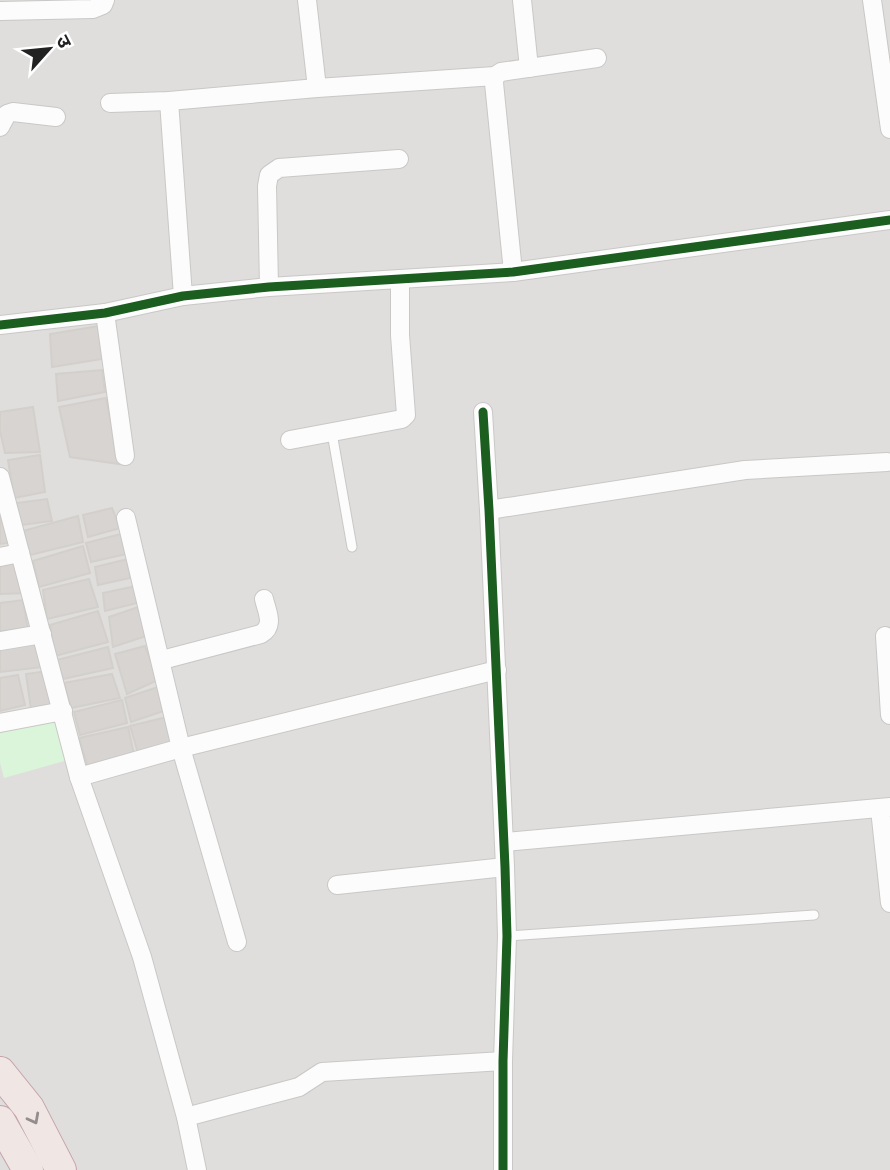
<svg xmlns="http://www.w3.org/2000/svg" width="890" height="1170" viewBox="0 0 890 1170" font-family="'Work Sans','Noto Sans Devanagari',sans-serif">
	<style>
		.residential { fill: #dfdedc }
		.park { fill: #daf5da }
		.building { fill: #d7d4d2; stroke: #d3d0cc; stroke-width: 2 }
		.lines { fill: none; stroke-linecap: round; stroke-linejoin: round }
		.service-casing { stroke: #c9c8c7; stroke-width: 11 }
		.minor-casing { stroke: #c9c8c7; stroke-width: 20 }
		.trunk-casing { stroke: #c5a2ac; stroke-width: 32 }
		.service { stroke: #fdfcfc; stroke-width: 9 }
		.minor { stroke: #fdfcfc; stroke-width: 18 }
		.trunk { stroke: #f0e6e4; stroke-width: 30 }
		.cycleway-casing { stroke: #fff; stroke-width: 13 }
		.cycleway { stroke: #1b5e20; stroke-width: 9 }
		.oneway { stroke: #938e8d }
	</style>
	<rect width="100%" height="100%" fill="#f0eeeb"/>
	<!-- residential -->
	<rect class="residential" x="0" y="0" width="890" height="1170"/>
	<!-- park -->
	<path class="park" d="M57 717 68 760 4 778 0 763V728Z"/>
	<!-- building -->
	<g class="building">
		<path d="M99 326 102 359 52 367 50 334Z"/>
		<path d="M102 370 105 392 58 401 56 374Z"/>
		<path d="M106 398 119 464 70 457 59 407Z"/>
		<path d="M33 407 40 452 5 453 0 431V412Z"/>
		<path d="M40 455 45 492 14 498 8 460Z"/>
		<path d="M47 499 52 521 22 525 16 503Z"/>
		<path d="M0 504 12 542 0 544Z"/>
		<path d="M112 508 120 528 88 537 83 515Z"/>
		<path d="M78 516 83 542 30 555 23 531Z"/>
		<path d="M121 534 126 554 91 562 86 543Z"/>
		<path d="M83 546 90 573 39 587 33 561Z"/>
		<path d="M16 558 27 593 0 594V562Z"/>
		<path d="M128 559 130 578 98 585 95 567Z"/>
		<path d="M89 579 98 607 47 619 43 590Z"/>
		<path d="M136 586 137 603 105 611 103 593Z"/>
		<path d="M23 600 28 631 0 636V603Z"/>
		<path d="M141 606 146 636 113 647 109 617Z"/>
		<path d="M98 611 108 642 55 656 50 625Z"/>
		<path d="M38 640 43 667 0 672V647Z"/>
		<path d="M145 646 158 680 127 694 115 654Z"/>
		<path d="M108 647 113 668 63 679 57 660Z"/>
		<path d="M47 671 57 708 31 709 26 674Z"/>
		<path d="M112 674 120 698 71 708 64 683Z"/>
		<path d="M18 675 25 705 0 711V678Z"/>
		<path d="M158 687 167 710 131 722 125 698Z"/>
		<path d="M122 700 127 723 80 735 74 712Z"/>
		<path d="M167 717 173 743 138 753 130 726Z"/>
		<path d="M128 727 135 759 88 768 79 738Z"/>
	</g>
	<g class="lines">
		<!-- service casing -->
		<g class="service-casing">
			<g id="service">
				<path d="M332 433 352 547"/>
				<path d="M507 936 814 915"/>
			</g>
		</g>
		<!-- minor casing -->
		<g class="minor-casing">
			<g id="minor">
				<path d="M307 0 317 88"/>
				<path d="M522 0 529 68"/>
				<path d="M872 0 890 129"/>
				<path d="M0 11 93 9 103 5 105 0"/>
				<path d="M169 101 183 296"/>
				<path d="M110 103 169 101 317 88 495 76"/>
				<path d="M0 127 7 114 13 112 56 117"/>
				<path d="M513 272 494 83 495 76 501 72 597 58"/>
				<path d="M269 287 267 186 269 175 279 168 399 159"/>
				<path d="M105 313 125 456"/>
				<path d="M0 325 105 313 183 296 269 287 513 272 890 220"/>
				<path d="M483 412 489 510 505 867 507 936 503 1061V1170"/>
				<path d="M290 440 402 419 406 415 400 335V279"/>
				<path d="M0 477 79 777 142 957 186 1117 197 1170"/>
				<path d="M489 510 745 470 887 462"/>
				<path d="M126 518 181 748 237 942"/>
				<path d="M0 557 20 553"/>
				<path d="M885 636 890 715"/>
				<path d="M0 641 42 634"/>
				<path d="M162 660 261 634C275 626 267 612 264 599"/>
				<path d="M0 723 63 711"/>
				<path d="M79 777 181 748 497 670"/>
				<path d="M880 809 890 903"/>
				<path d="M505 842 890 807"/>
				<path d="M337 885 505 867"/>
				<path d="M186 1117 299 1087 322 1072 503 1061"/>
			</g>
		</g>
		<!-- trunk casing -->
		<g class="trunk-casing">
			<g id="trunk">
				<path d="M0 1072 29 1108 61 1170"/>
				<path d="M0 1121 28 1170"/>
			</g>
		</g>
		<!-- service -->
		<use href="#service" class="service"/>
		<!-- minor -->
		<use href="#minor" class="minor"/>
		<!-- trunk -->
		<use href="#trunk" class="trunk"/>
		<!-- cycleway casing -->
		<g class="cycleway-casing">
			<g id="cycleway">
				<path d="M0 325 105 313 183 296 269 287 513 272 890 220"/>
				<path d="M483 412 489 510 505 867 507 936 503 1061V1170"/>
			</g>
		</g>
		<!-- cycleway -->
		<use href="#cycleway" class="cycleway"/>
	</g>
	<!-- one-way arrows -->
	<defs><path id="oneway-chevron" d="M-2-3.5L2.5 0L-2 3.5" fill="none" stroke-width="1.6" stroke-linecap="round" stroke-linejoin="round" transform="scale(1.75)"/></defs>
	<use class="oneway" href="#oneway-chevron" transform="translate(34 1119) rotate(62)"/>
	<!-- north arrow -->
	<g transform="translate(49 49) rotate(63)" stroke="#ffffff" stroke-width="5" paint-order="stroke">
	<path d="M0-5L12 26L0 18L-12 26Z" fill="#222222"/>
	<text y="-10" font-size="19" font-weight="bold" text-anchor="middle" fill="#222222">उ</text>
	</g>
</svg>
